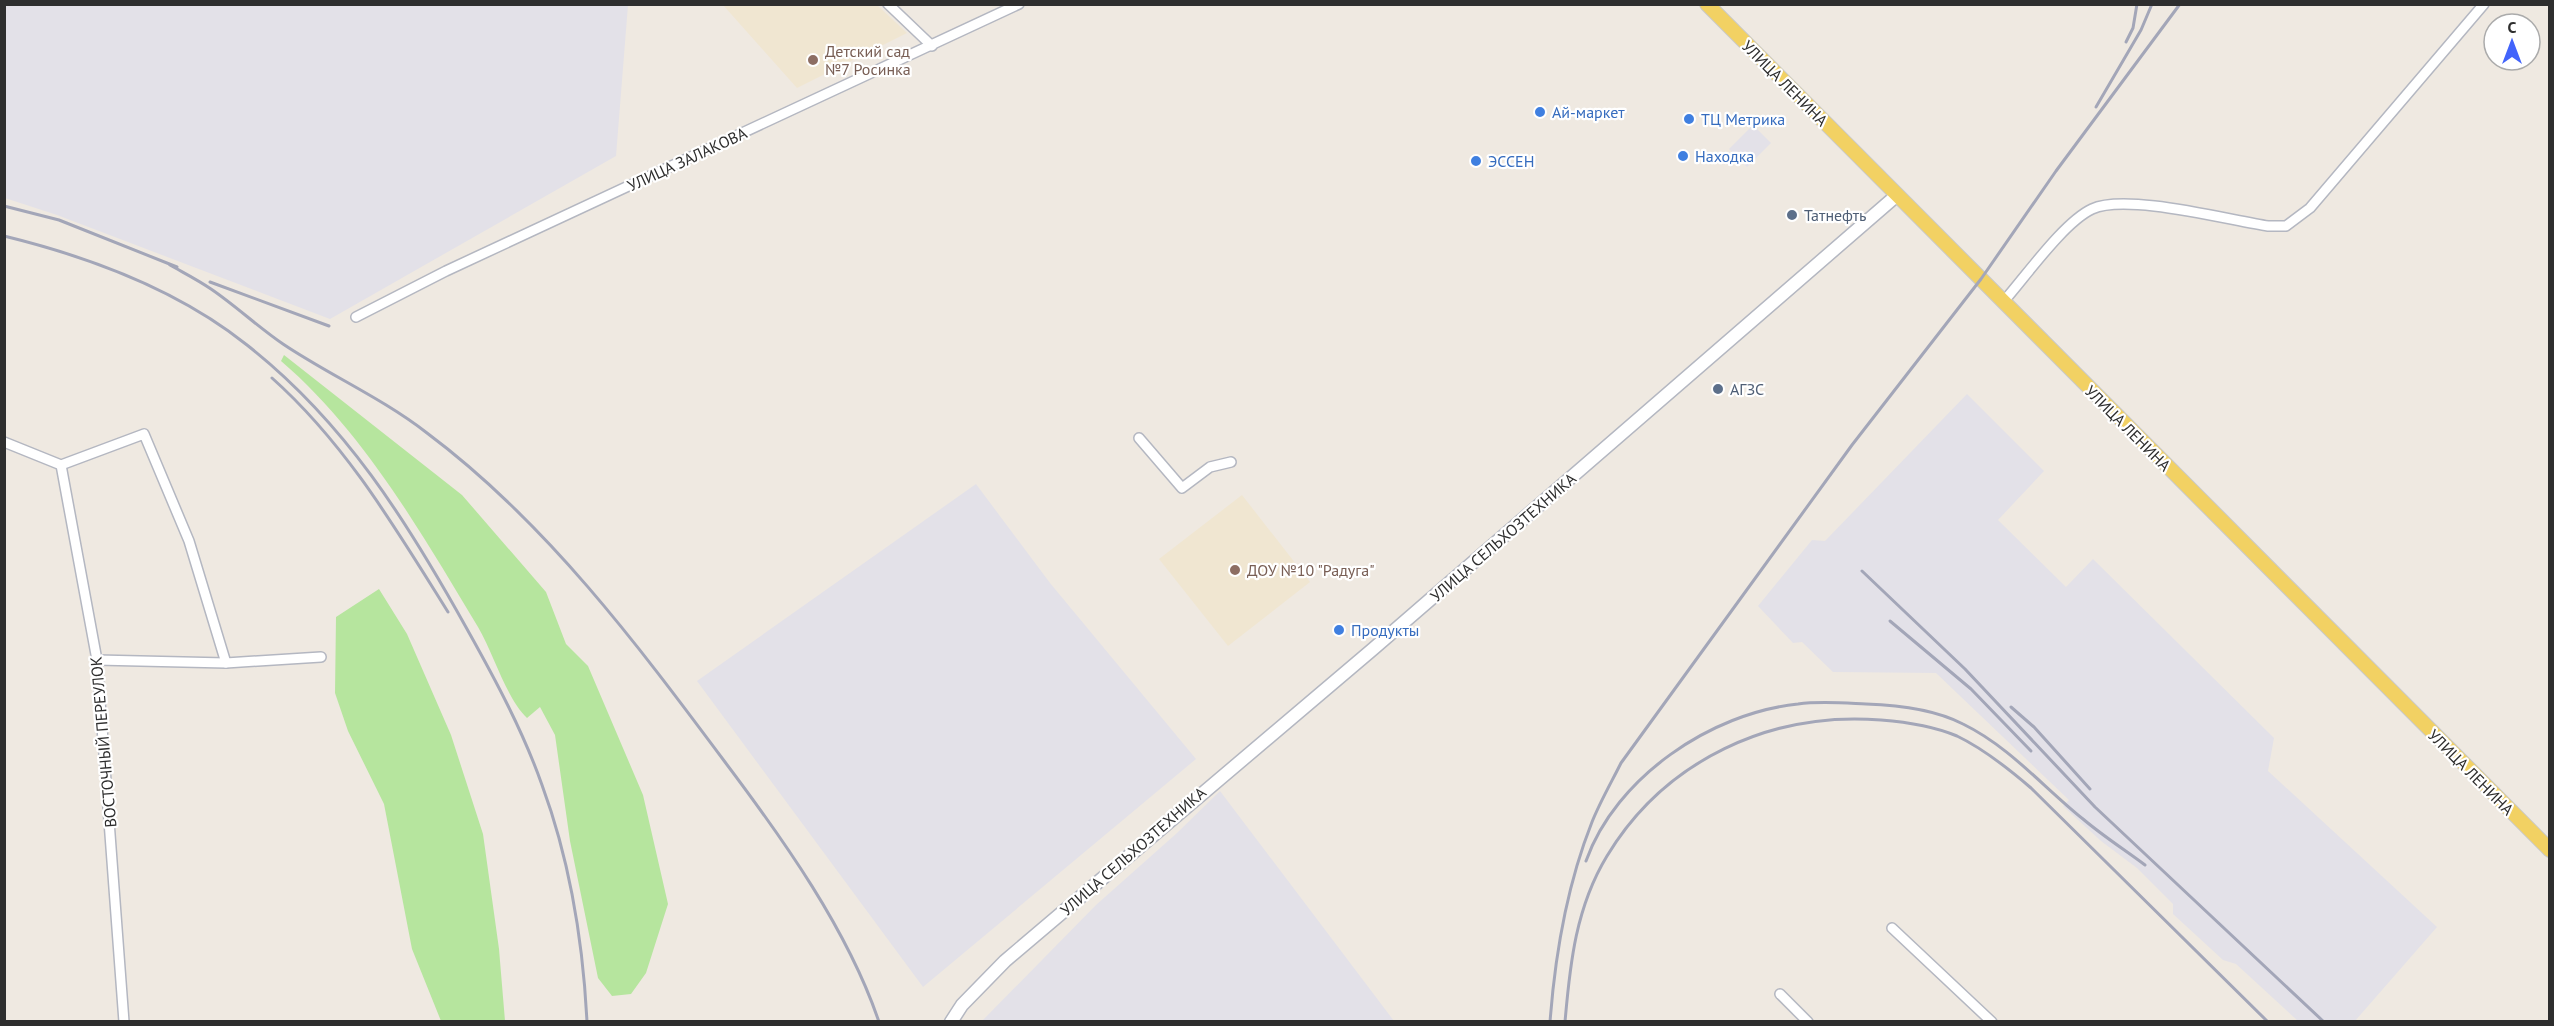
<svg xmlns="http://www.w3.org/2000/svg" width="2554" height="1026" viewBox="0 0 2554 1026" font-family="'PT Sans',sans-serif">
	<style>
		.industrial { fill: #e3e1e8 }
		.education { fill: #f0e6d1 }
		.green { fill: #b6e59e }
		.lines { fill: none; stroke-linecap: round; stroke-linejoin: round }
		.street-casing { stroke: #b4b7c1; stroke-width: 12 }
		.secondary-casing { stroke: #b4b7c1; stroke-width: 15 }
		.primary-casing { stroke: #c9c9c9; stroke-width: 16 }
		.street { stroke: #fff; stroke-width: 9 }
		.secondary { stroke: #fff; stroke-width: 12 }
		.primary { stroke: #f2d163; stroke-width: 14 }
		.rail { stroke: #a3a6b8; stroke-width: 3 }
		.education-dot { fill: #8d6e63; stroke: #fff; stroke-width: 2 }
		.shop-dot { fill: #3f7fe0; stroke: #fff; stroke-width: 2 }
		.service-dot { fill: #5c6f8a; stroke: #fff; stroke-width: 2 }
		.labels { text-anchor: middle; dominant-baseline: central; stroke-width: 4.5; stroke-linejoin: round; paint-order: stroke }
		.education-label { font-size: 16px; fill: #785e54; stroke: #fff; text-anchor: start }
		.street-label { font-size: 16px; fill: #2e2e2e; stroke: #fff }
		.shop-label { font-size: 16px; fill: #366cbe; stroke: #fff; text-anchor: start }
		.service-label { font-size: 16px; fill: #4e5e75; stroke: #fff; text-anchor: start }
	</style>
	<rect width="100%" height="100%" fill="#efe9e1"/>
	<!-- industrial -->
	<g class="industrial">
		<path d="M5 4 628 5 616 156 330 319 57 215 5 198Z"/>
		<path d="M1753 125 1771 143 1747 167 1729 149Z"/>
		<path d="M1967 394 2044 471 1998 520 2066 587 2093 559 2274 738 2268 771 2437 927 2355 1021H2298L2236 964 2223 960 2173 914V904L2137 868 2101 841 2063 806 2069 800 1936 673 1833 672 1802 642 1793 643 1758 606 1812 540 1825 541Z"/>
		<path d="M976 484 1050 583 1196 759 923 987 697 681Z"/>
		<path d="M1220 791 1394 1021H982L1096 905 1177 833Z"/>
	</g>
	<!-- education -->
	<g class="education">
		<path d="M723 5H877L907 33 797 88Z"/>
		<path d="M1242 495 1310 582 1228 646 1159 559Z"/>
	</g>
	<!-- green -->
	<g class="green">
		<path d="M284 355 462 495 546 592 566 644 588 666 643 795 668 904 646 973 631 994 612 996 598 978 570 841 555 735 540 707 527 718C506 698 494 654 478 627 422 534 364 432 281 361Z"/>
		<path d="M379 589 407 634 451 735 483 834 499 949 505 1021H441L412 949 384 804 348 731 335 693 336 617Z"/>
	</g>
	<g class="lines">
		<!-- street casing -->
		<g class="street-casing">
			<g id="street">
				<path d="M888 4 932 46"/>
				<path d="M2004 301C2026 276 2064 222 2092 209 2126 193 2228 220 2268 226H2286L2310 208 2484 4"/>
				<path d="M356 317 446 271 1019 4"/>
				<path d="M1139 438 1182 488 1210 467 1231 462"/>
				<path d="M4 442 61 465 144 434 189 541 226 663"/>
				<path d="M61 465 97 660 124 1022"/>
				<path d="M97 660 226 663 321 657"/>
				<path d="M1892 928 1992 1022"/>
				<path d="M1780 994 1808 1022"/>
			</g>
		</g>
		<!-- secondary casing -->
		<g class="secondary-casing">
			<path id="secondary" d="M951 1022 962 1005 1005 961 1373 649 1896 196"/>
		</g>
		<!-- primary casing -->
		<g class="primary-casing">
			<path id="primary" d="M1707 4 2550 850"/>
		</g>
		<!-- street -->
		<use href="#street" class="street"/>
		<!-- secondary -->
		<use href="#secondary" class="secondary"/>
		<!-- primary -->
		<use href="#primary" class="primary"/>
		<!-- rail -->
		<g class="rail">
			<path d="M2126 42 2133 28 2137 4"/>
			<path d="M2096 107 2141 30 2152 4"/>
			<path d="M4 206 59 220 177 267"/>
			<path d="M4 236C90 257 177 289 247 345 345 422 407 521 467 629 495 679 523 731 542 785 570 861 583 941 587 1022"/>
			<path d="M170 265C184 273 198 280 211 289 236 306 258 327 283 344 329 375 382 398 427 433 546 522 637 644 725 762 783 839 848 930 879 1022"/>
			<path d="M210 282 329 326"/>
			<path d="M272 378C346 444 396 529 448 612"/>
			<path d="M1862 571 1965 669 2095 807 2324 1022"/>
			<path d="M1890 621 1971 689 2031 751"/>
			<path d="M2011 707 2034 727 2090 789"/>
			<path d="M1586 861C1616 777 1711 713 1798 704 1820 701 1844 703 1866 704 1898 705 1934 709 1963 724 2010 747 2043 787 2083 819 2103 836 2125 850 2145 865"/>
			<path d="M1550 1022C1555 955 1567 885 1592 822 1600 802 1611 783 1621 763L1852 445 1981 279 2056 171 2180 4"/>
			<path d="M1565 1022C1570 963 1576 907 1607 856 1665 760 1771 711 1881 720 1907 722 1933 726 1957 736 1984 749 2009 769 2031 788L2268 1022"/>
		</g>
	</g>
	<!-- markers -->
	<g class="education-dot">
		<circle cx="813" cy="60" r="6"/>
		<circle cx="1235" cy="570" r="6"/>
	</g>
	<g class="shop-dot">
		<circle cx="1540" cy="112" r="6"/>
		<circle cx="1689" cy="119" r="6"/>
		<circle cx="1683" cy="156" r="6"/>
		<circle cx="1476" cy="161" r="6"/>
		<circle cx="1339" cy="630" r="6"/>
	</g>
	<g class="service-dot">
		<circle cx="1792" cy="215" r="6"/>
		<circle cx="1718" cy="389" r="6"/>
	</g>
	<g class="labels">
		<!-- education labels -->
		<g class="education-label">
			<text x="825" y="51">Детский сад<tspan x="825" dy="18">№7 Росинка</tspan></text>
			<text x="1247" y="570">ДОУ №10 "Радуга"</text>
		</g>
		<!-- street labels -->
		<g class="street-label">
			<text transform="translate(1785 83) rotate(45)">УЛИЦА ЛЕНИНА</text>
			<text transform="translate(687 159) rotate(-25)">УЛИЦА ЗАЛАКОВА</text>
			<text transform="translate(2128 428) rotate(45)">УЛИЦА ЛЕНИНА</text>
			<text transform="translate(1503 537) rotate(-41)">УЛИЦА СЕЛЬХОЗТЕХНИКА</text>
			<text transform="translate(103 742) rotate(-95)">ВОСТОЧНЫЙ ПЕРЕУЛОК</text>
			<text transform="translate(2471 772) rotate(45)">УЛИЦА ЛЕНИНА</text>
			<text transform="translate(1133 851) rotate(-41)">УЛИЦА СЕЛЬХОЗТЕХНИКА</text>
		</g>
		<!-- shop labels -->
		<g class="shop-label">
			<text x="1552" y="112">Ай-маркет</text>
			<text x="1701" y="119">ТЦ Метрика</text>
			<text x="1695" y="156">Находка</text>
			<text x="1488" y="161">ЭССЕН</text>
			<text x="1351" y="630">Продукты</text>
		</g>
		<!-- service labels -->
		<g class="service-label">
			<text x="1804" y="215">Татнефть</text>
			<text x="1730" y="389">АГЗС</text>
		</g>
	</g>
	<!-- border -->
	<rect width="2554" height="1026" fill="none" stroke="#2e2e2e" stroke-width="12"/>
	<!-- north arrow -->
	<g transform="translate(2512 42)"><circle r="28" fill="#ffffff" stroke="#ababab" stroke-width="1.5"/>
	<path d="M0-4.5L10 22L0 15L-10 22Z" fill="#4264fb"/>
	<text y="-9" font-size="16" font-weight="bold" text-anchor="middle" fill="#2e2e2e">С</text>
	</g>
</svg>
